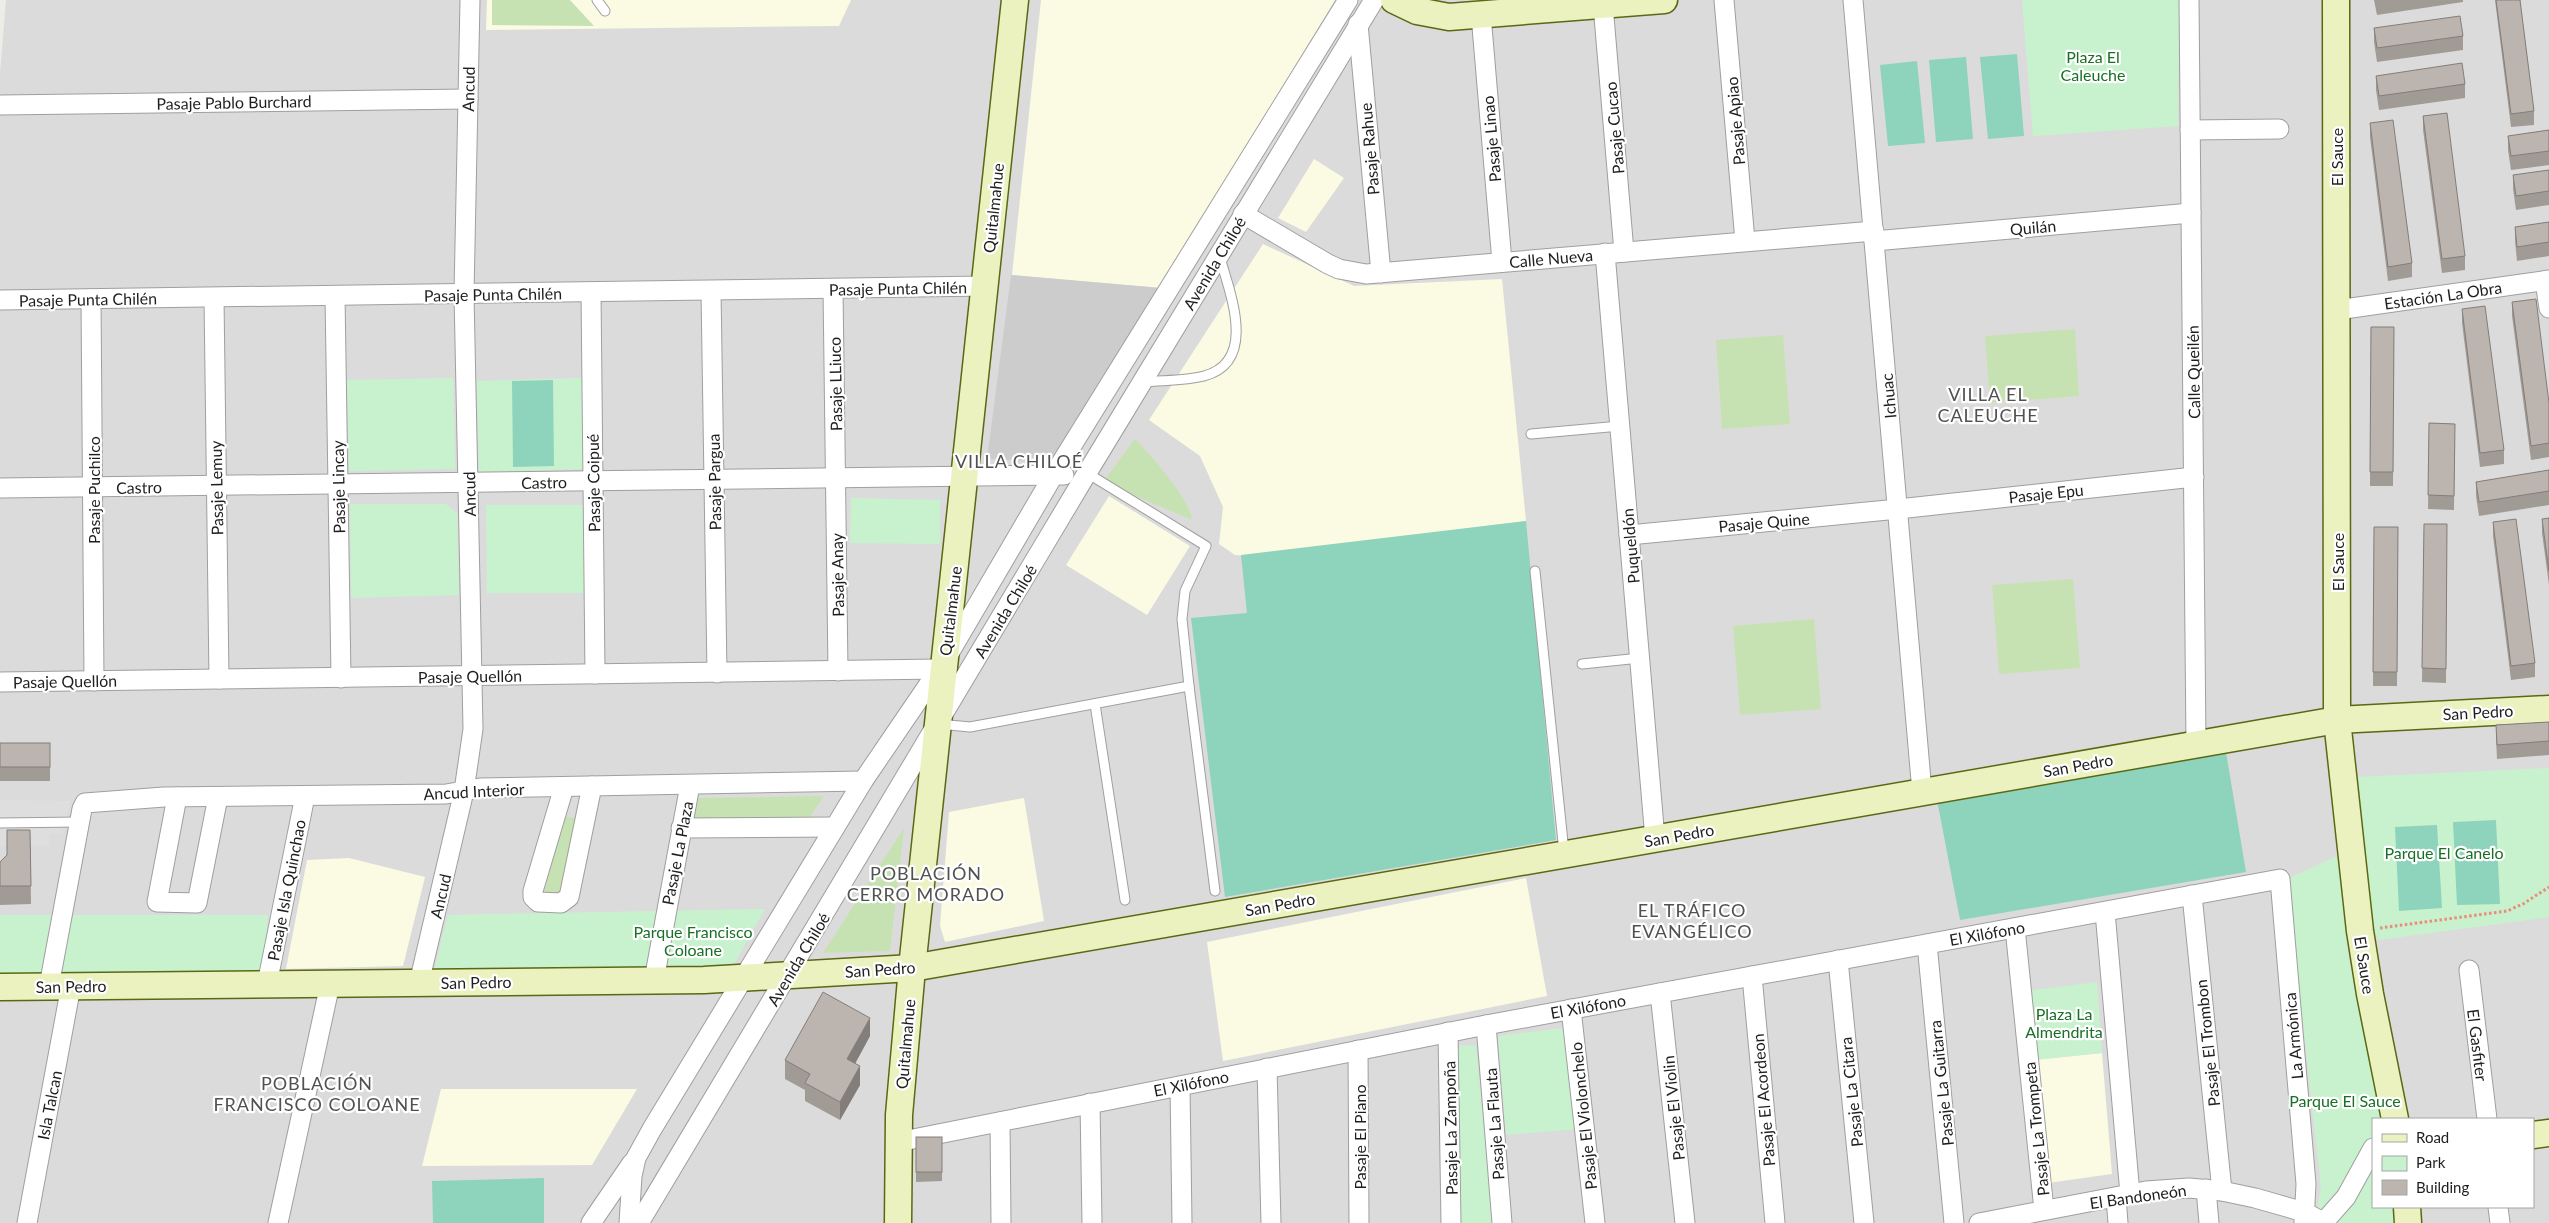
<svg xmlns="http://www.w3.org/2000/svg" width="2549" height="1223" viewBox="0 0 2549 1223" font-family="Lato,sans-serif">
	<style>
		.residential { fill: #dcdbdb; fill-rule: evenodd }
		.education { fill: #fafbe2 }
		.religious { fill: #ccc }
		.grass { fill: #c7e2b2 }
		.park { fill: #c8f2ce }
		.pitch { fill: #8ed3bc }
		.parking { fill: #dedede }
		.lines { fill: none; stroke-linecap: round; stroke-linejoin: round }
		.lane-casing { stroke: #9f9f9f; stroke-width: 11 }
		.street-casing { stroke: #9f9f9f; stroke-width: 21 }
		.secondary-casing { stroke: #5a6813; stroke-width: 29 }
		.path { stroke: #e88d7c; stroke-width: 3; stroke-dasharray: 2.5 2.5; stroke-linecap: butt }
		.lane { stroke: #fff; stroke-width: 9 }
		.street { stroke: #fff; stroke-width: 19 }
		.secondary { stroke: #ecf1c0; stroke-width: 26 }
		.wall { fill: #a19b96 }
		.shaded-wall { fill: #837e7a }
		.building { fill: #bbb4af; stroke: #837e7a }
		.labels { text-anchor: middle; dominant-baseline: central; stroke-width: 4.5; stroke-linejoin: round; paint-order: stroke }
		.park-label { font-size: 16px; fill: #196f25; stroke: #fff }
		.street-label { font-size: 16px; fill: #1e1e1e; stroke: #fff }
		.neighbourhood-label { font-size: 18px; letter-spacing: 1px; fill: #515151; stroke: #fff }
	</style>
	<rect width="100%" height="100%" fill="#eeece6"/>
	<!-- residential -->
	<path class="residential" d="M6 0H2549V1223H0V73ZM2373 1119H2533V1207H2373Z"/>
	<!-- education -->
	<g class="education">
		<path d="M487 0H851L839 26 486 30Z"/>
		<path d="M1041 0H1335L1161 288 1012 275Z"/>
		<path d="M1314 159 1344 178 1306 232 1278 218Z"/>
		<path d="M1263 244 1354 286 1502 279 1526 521 1249 556 1235 555 1219 544 1223 507 1200 456 1149 420Z"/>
		<path d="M1109 496 1190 546 1147 615 1066 565Z"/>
		<path d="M1024 798 1044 921 945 942 940 926 949 812Z"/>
		<path d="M349 858 425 877 403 966 286 969 307 860Z"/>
		<path d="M1526 878 1547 996 1223 1061 1207 942Z"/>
		<path d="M2102 1053 2112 1174 2048 1183 2034 1060Z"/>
		<path d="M441 1089H637L592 1165 422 1166Z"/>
	</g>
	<!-- religious -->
	<path class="religious" d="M1011 275 1161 288 1051 462 987 459Z"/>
	<!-- grass -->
	<g class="grass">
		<path d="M492 0H570L594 26 492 25Z"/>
		<path d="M2075 329 2079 396 1990 403 1985 336Z"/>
		<path d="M1783 335 1790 424 1722 429 1716 340Z"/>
		<path d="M1135 439C1150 454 1191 501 1192 520L1103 482Z"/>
		<path d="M2073 579 2080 668 1999 674 1992 585Z"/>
		<path d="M1814 619 1821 709 1740 715 1733 626Z"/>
		<path d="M824 796 807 821 691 820 698 798Z"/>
		<path d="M562 817 581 818 564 894H544Z"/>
		<path d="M904 828 890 951 823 953Z"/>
	</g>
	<!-- park -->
	<g class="park">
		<path d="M2022 0H2179L2178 126 2033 136Z"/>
		<path d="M453 378 455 469 349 471 347 380Z"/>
		<path d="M583 378 585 469 479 472 477 381Z"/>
		<path d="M851 498 940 500V544L850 543Z"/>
		<path d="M350 504H446L457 513 459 595 351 598Z"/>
		<path d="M486 505H587L588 593H487Z"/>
		<path d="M2549 768V917L2379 940 2372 928 2358 777Z"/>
		<path d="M2339 855 2349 961 2383 1119H2373V1207H2395L2397 1223H2315L2321 1187 2287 879Z"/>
		<path d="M765 909 731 969 433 974 448 915Z"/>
		<path d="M0 915H268L263 971 0 974Z"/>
		<path d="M2097 982 2102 1053 2034 1060 2026 991Z"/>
		<path d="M1564 1028 1579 1129 1506 1135 1498 1036Z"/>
		<path d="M1461 1045 1476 1046 1493 1223H1457L1454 1053Z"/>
	</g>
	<!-- pitch -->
	<g class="pitch">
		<path d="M2017 54 2024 136 1988 139 1980 57Z"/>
		<path d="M1966 57 1973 139 1936 142 1929 60Z"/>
		<path d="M1917 61 1925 143 1888 146 1880 65Z"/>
		<path d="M553 380 554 466 513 467 512 381Z"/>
		<path d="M1526 521 1556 840 1225 897 1191 618 1247 613 1241 555Z"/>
		<path d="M2226 752 2246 872 1960 920 1937 800Z"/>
		<path d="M2496 820 2500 904 2457 905 2453 822Z"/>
		<path d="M2437 825 2442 908 2399 911 2395 827Z"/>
		<path d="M544 1178V1223H433L432 1181Z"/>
	</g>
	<!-- parking -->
	<path class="parking" d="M0 800 71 801 62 834H49V846H0Z"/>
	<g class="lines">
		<!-- lane casing -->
		<g class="lane-casing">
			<g id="lane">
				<path d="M597 0 605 11"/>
				<path d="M1143 382C1162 380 1185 381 1204 376 1258 362 1230 293 1220 258"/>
				<path d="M1531 434 1620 426"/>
				<path d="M1535 571 1564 852"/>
				<path d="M1582 664 1640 658"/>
				<path d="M1189 686 1215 891"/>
				<path d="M1095 704 1125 900"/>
				<path d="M939 724 970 727 1189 686 1182 619 1185 591 1206 546 1087 473"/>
				<path d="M0 823 79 822"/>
			</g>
		</g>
		<!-- street casing -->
		<g class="street-casing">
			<g id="street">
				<path d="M1724 0 1745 241"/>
				<path d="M1853 0 1922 792"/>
				<path d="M2189 0 2196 745"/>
				<path d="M1603 5 1624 252"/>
				<path d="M1481 15 1502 262"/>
				<path d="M1358 24 1381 273"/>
				<path d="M0 105 468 99"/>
				<path d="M2190 130 2279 129"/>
				<path d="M1243 214 1328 264 1339 269 1366 274 1874 231"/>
				<path d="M1874 241 2191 213"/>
				<path d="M1605 253 1655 839"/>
				<path d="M2545 281 2549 308"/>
				<path d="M833 289 838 671"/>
				<path d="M711 291 717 673"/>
				<path d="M591 292 595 674"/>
				<path d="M335 296 341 678"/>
				<path d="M214 298 219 679"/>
				<path d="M91 299 94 681"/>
				<path d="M0 300 985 286"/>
				<path d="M2337 310 2549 280"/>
				<path d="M0 488 1064 475"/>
				<path d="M1629 535 1898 509 2194 477"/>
				<path d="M0 682 939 669"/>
				<path d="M564 787 533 891V897L538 902 561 903 569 897 592 786"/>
				<path d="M177 797 157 902 197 903 218 797"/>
				<path d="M681 828 835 827"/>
				<path d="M2192 895 2222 1191"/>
				<path d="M2105 912 2130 1194"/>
				<path d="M2015 928 2044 1210"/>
				<path d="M1927 944 1954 1223"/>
				<path d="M1838 960 1864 1223"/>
				<path d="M2469 970 2487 1119"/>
				<path d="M1752 976 1775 1223"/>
				<path d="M654 980 690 785"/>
				<path d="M419 983 464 791 473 729 464 294 470 0"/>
				<path d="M267 984 305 796"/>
				<path d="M49 986 82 809 85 803 164 797 446 794 480 788 863 781"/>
				<path d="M1660 993 1685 1223"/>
				<path d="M1571 1009 1595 1223"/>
				<path d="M1486 1025 1502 1223"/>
				<path d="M1448 1032 1451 1223"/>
				<path d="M1358 1050 1359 1223"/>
				<path d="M1267 1068 1271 1223"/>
				<path d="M1180 1086 1182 1223"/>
				<path d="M1090 1103 1092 1223"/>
				<path d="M1000 1122 1001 1223"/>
				<path d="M898 1142 1486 1025 2280 879 2306 1184 2304 1223"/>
				<path d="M2206 1189 2209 1223"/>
				<path d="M2116 1197 2118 1223"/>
				<path d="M2498 1207 2500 1223"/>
				<path d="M2324 1222 2346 1197 2373 1148"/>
				<path d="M27 1223 71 986"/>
				<path d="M278 1223 330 984"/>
				<path d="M591 1223 632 1163"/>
				<path d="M629 1223 632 1176 636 1158 652 1129 863 781 944 662 1053 476 1348 0"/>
				<path d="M639 1223 1087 473 1374 0"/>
				<path d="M1979 1223 2146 1191 2189 1188 2222 1191 2255 1198 2304 1212 2325 1223"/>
			</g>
		</g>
		<!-- secondary casing -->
		<g class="secondary-casing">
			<g id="secondary">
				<path d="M1394 0 1417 11 1449 17 1664 0"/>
				<path d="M2336 0 2337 720 2360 931 2370 994 2395 1119"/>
				<path d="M0 987 704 980 912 968 2337 720 2549 709"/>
				<path d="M2533 1135 2549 1133"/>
				<path d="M2407 1207 2408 1223"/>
				<path d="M898 1223 899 1115 912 968 1015 0"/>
			</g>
		</g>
		<!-- path -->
		<path class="path" d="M2380 928 2507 911 2523 904 2549 887"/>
		<!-- lane -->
		<use href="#lane" class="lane"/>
		<!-- street -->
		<use href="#street" class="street"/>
		<!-- secondary -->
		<use href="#secondary" class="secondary"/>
	</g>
	<!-- wall -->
	<g class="wall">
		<path d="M2374 0H2463V2L2377 15Z"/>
		<path d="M2495 0H2520L2534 111V125L2511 127Z"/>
		<path d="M2374 28 2463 36V50L2377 62 2374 42Z"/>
		<path d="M2376 76 2465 84V98L2379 110 2376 90Z"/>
		<path d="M2423 116 2465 256V270L2442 273 2423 130Z"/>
		<path d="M2370 123 2412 263V277L2388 281 2370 137Z"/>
		<path d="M2549 130V165L2511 170 2508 150V136Z"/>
		<path d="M2549 170V205L2516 210 2513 189V175Z"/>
		<path d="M2549 222V256L2517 261 2515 241V227Z"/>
		<path d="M2512 302 2549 403V457L2531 460 2512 316Z"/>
		<path d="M2462 309 2504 450V464L2480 467 2462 323Z"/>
		<path d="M2371 327H2394L2393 486H2370Z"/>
		<path d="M2429 423 2455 424 2454 510 2428 509Z"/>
		<path d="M2549 470V505L2479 516 2476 496V482Z"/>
		<path d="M2549 518V585L2542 533V519Z"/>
		<path d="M2493 522 2535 663V677L2511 680 2493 536Z"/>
		<path d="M2424 524H2447L2446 683 2422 682Z"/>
		<path d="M2374 527H2398L2397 686H2373Z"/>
		<path d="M2549 722V755L2497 759 2496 739V725Z"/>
		<rect x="0" y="743" width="50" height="38"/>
		<path d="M30 830 31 904 0 905V862L7 855Z"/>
		<path d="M870 1036 855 1064 860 1085 840 1120 805 1101V1090L785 1079V1060Z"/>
		<path d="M916 1137H942V1181L916 1182Z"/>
	</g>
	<!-- shaded-wall -->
	<g class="shaded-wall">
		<path d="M870 1018V1036L847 1078V1059Z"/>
		<path d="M860 1066V1085L840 1120V1102Z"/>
	</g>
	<!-- building -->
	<g class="building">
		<path d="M2496 0H2520L2534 111 2511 114Z"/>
		<path d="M2460 16 2463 36 2377 48 2374 28Z"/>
		<path d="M2462 63 2465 84 2379 96 2376 76Z"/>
		<path d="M2447 113 2465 256 2442 259 2423 116Z"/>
		<path d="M2393 120 2412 263 2388 267 2370 123Z"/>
		<path d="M2549 130V151L2511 156 2508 136Z"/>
		<path d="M2549 170V191L2516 196 2513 175Z"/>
		<path d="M2549 222V242L2517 247 2515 227Z"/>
		<path d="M2536 299 2549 403V443L2531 446 2512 302Z"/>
		<path d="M2485 306 2504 450 2480 453 2462 309Z"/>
		<path d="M2371 327H2394L2393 472H2370Z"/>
		<path d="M2429 423 2455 424 2454 496 2428 495Z"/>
		<path d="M2549 470V491L2479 502 2476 482Z"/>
		<path d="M2549 518V571L2542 519Z"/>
		<path d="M2516 519 2535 663 2511 666 2493 522Z"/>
		<path d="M2424 524H2447L2446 669 2422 668Z"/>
		<path d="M2374 527H2398L2397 672H2373Z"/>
		<path d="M2549 722V741L2497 745 2496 725Z"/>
		<rect x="0" y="743" width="50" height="24"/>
		<path d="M7 830H30L31 886H0V862L7 855Z"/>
		<path d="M823 992 870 1018 847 1059 860 1066 840 1102 805 1083 810 1074 785 1060Z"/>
		<rect x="916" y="1137" width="26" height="35"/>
	</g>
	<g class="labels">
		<!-- park labels -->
		<g class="park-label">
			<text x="2093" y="56">Plaza El<tspan x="2093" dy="18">Caleuche</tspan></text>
			<text x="2444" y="852">Parque El Canelo</text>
			<text x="693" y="931">Parque Francisco<tspan x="693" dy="18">Coloane</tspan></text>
			<text x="2064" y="1013">Plaza La<tspan x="2064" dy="18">Almendrita</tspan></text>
			<text x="2345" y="1100">Parque El Sauce</text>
		</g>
		<!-- street labels -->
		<g class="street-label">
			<text transform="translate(468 89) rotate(-89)">Ancud</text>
			<text transform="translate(234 102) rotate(-1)">Pasaje Pablo Burchard</text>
			<text transform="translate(1735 121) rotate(-95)">Pasaje Apiao</text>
			<text transform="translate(1614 128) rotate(-95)">Pasaje Cucao</text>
			<text transform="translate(1491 139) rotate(-95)">Pasaje Linao</text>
			<text transform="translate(1369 149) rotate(-95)">Pasaje Rahue</text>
			<text transform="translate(2336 157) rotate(-90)">El Sauce</text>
			<text transform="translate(993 208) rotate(-84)">Quitalmahue</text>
			<text transform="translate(2033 227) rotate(-5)">Quilán</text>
			<text transform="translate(1551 258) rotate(-5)">Calle Nueva</text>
			<text transform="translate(1214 263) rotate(-59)">Avenida Chiloé</text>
			<text transform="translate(898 288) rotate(-1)">Pasaje Punta Chilén</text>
			<text transform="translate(493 294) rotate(-1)">Pasaje Punta Chilén</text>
			<text transform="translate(2443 295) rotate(-8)">Estación La Obra</text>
			<text transform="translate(88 299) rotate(-1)">Pasaje Punta Chilén</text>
			<text transform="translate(2193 372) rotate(-91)">Calle Queilén</text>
			<text transform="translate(835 384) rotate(-91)">Pasaje LLiuco</text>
			<text transform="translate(1888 396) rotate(-95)">Ichuac</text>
			<text transform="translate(544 482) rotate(-1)">Castro</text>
			<text transform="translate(714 482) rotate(-91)">Pasaje Pargua</text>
			<text transform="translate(593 483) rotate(-91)">Pasaje Coipué</text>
			<text transform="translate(139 487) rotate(-1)">Castro</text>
			<text transform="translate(338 487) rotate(-91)">Pasaje Lincay</text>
			<text transform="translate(216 488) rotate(-91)">Pasaje Lemuy</text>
			<text transform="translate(93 490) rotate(-90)">Pasaje Puchilco</text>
			<text transform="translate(2046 493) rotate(-6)">Pasaje Epu</text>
			<text transform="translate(469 494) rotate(-91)">Ancud</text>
			<text transform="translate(1764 522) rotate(-5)">Pasaje Quine</text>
			<text transform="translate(1630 546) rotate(-95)">Puqueldón</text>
			<text transform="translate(2337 562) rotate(-90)">El Sauce</text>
			<text transform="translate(837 575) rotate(-91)">Pasaje Anay</text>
			<text transform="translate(950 611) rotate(-83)">Quitalmahue</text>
			<text transform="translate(1005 611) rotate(-59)">Avenida Chiloé</text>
			<text transform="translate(470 676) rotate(-1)">Pasaje Quellón</text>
			<text transform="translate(65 681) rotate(-1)">Pasaje Quellón</text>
			<text transform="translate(2478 712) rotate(-3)">San Pedro</text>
			<text transform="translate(2078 765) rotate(-10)">San Pedro</text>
			<text transform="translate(474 791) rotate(-3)">Ancud Interior</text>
			<text transform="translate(1679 835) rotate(-10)">San Pedro</text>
			<text transform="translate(677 853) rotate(-79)">Pasaje La Plaza</text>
			<text transform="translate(286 890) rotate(-79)">Pasaje Isla Quinchao</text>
			<text transform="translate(440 896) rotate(-77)">Ancud</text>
			<text transform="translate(1280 904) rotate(-10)">San Pedro</text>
			<text transform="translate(1987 933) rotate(-10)">El Xilófono</text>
			<text transform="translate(798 959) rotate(-59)">Avenida Chiloé</text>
			<text transform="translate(2365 965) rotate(81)">El Sauce</text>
			<text transform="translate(880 969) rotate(-4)">San Pedro</text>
			<text transform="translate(476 982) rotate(-1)">San Pedro</text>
			<text transform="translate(71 986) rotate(-1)">San Pedro</text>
			<text transform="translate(1588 1006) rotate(-10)">El Xilófono</text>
			<text transform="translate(2293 1036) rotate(-95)">La Armónica</text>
			<text transform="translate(2207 1043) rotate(-96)">Pasaje El Trombon</text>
			<text transform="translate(905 1044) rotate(-85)">Quitalmahue</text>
			<text transform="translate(2478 1045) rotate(83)">El Gasfiter</text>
			<text transform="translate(1191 1083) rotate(-11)">El Xilófono</text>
			<text transform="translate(1941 1083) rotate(-96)">Pasaje La Guitarra</text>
			<text transform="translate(1851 1092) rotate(-96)">Pasaje La Citara</text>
			<text transform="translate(1763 1100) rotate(-95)">Pasaje El Acordeon</text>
			<text transform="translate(49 1105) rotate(-79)">Isla Talcan</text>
			<text transform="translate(1673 1108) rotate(-96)">Pasaje El Violin</text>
			<text transform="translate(1583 1116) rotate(-96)">Pasaje El Violonchelo</text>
			<text transform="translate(1494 1124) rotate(-94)">Pasaje La Flauta</text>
			<text transform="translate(1450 1128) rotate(-91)">Pasaje La Zampoña</text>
			<text transform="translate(2036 1129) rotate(-96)">Pasaje La Trompeta</text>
			<text transform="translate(1359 1137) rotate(-90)">Pasaje El Piano</text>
			<text transform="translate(2138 1196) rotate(-8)">El Bandoneón</text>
		</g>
		<!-- neighbourhood labels -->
		<g class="neighbourhood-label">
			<text x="1988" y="394">VILLA EL<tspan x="1988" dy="21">CALEUCHE</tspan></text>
			<text x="1019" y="461">VILLA CHILOÉ</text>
			<text x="926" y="873">POBLACIÓN<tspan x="926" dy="21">CERRO MORADO</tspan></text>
			<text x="1692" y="910">EL TRÁFICO<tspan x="1692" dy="21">EVANGÉLICO</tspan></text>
			<text x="317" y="1083">POBLACIÓN<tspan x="317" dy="21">FRANCISCO COLOANE</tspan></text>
		</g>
	</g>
	<!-- legend -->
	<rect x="2372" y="1118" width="162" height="90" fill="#ffffff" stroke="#a5a5a5"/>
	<rect x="2382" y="1134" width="25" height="8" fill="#ecf1c0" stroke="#a5a5a5"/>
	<text x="2416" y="1143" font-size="15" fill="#1e1e1e">Road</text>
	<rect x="2382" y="1156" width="25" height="15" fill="#c8f2ce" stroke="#a5a5a5"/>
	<text x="2416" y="1168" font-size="15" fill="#1e1e1e">Park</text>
	<rect x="2382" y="1180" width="25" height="15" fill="#bbb4af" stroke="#a5a5a5"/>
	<text x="2416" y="1193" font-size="15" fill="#1e1e1e">Building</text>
</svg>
